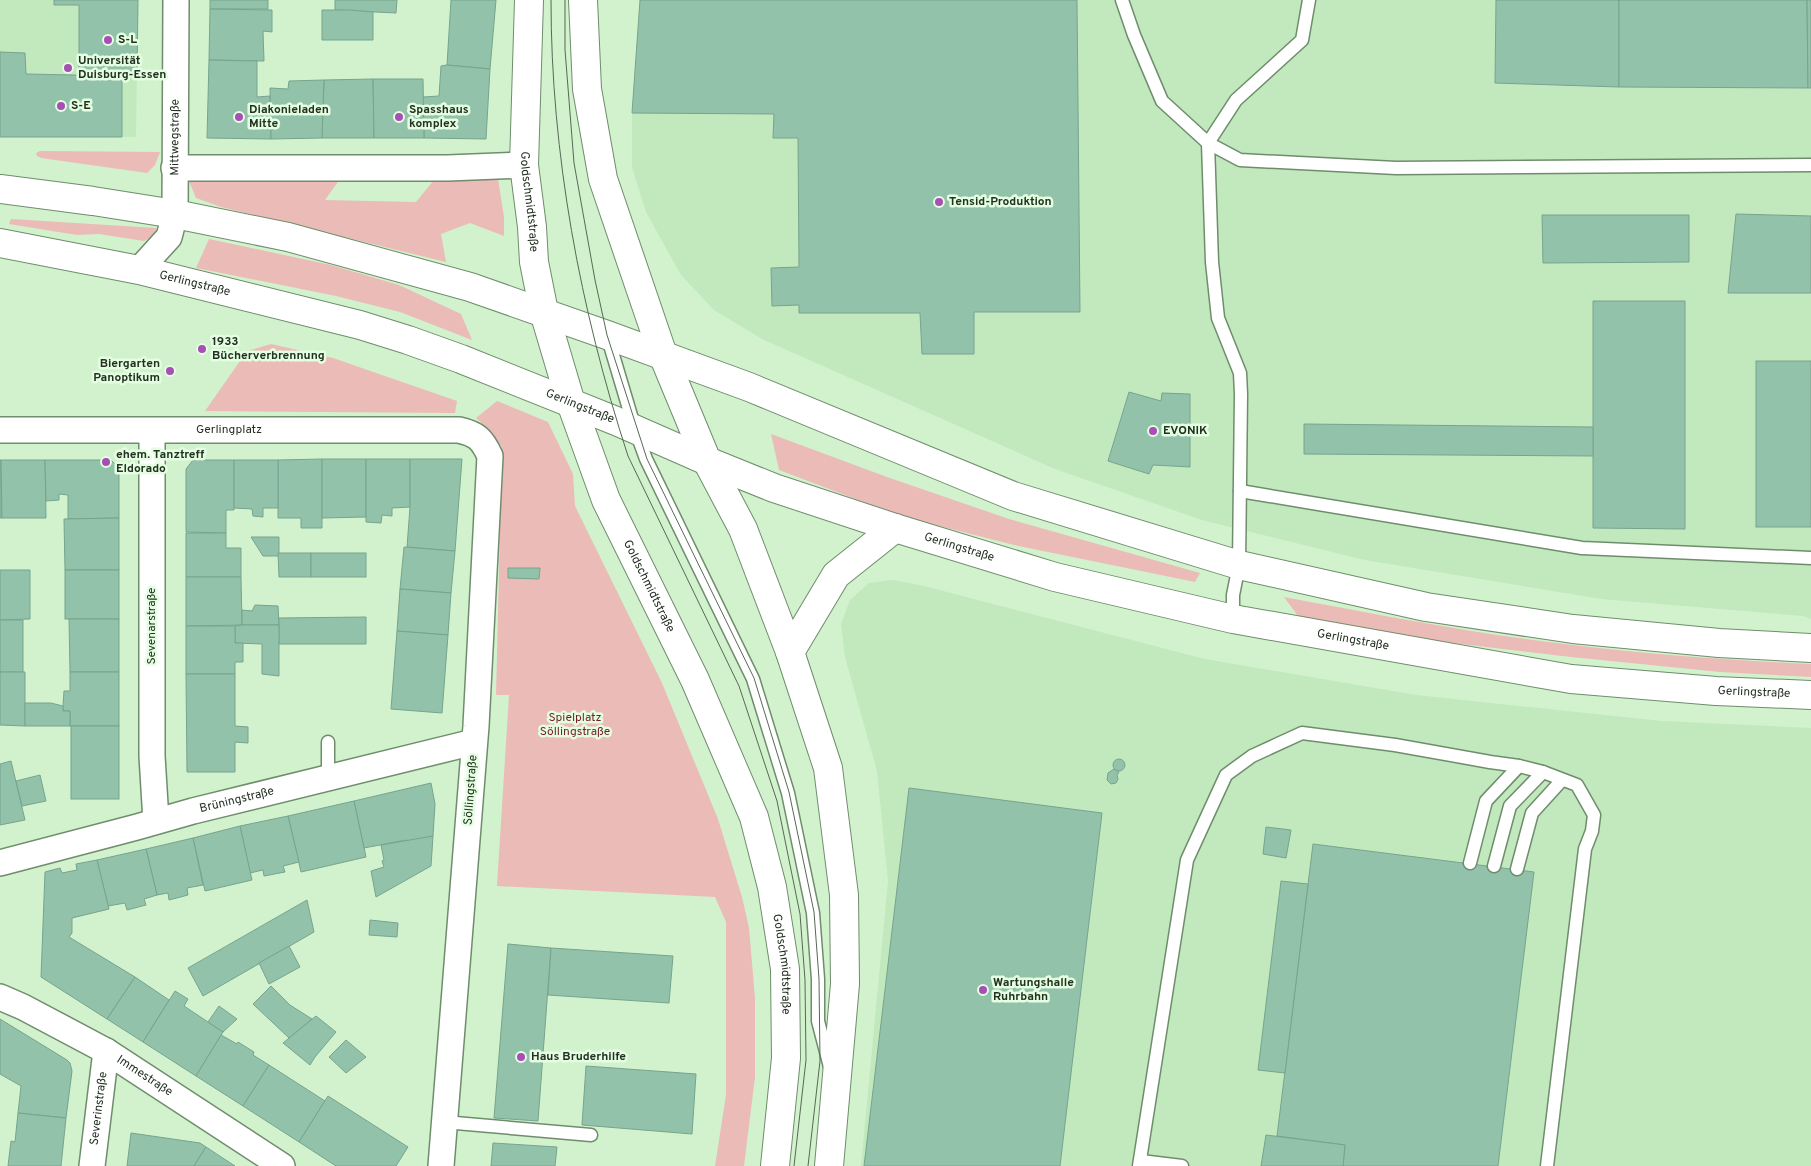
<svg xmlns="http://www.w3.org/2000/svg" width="1811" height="1166" viewBox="0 0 1811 1166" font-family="Overpass,sans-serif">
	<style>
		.built { fill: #c2e8be }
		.green { fill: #ebbbb8 }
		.building { fill: #93c2aa; stroke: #76a48d }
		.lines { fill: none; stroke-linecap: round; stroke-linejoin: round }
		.lane-casing { stroke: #6f8d6c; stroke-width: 15 }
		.street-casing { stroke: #6f8d6c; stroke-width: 28 }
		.secondary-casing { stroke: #6f8d6c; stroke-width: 30 }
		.lane { stroke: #fff; stroke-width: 12 }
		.street { stroke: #fff; stroke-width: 25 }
		.secondary { stroke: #fff; stroke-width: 28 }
		.tram { stroke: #566954; stroke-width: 1 }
		.poi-dot { fill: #a94db7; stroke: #e3fee0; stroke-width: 2 }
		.labels { text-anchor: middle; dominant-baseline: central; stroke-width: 5; stroke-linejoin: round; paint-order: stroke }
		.poi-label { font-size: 12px; font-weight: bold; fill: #233022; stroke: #e3fee0; text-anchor: start }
		.street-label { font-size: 12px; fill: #233022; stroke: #e3fee0 }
		.park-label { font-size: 12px; fill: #741e22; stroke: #e3fee0 }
	</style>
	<rect width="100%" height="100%" fill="#d1f2cd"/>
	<!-- built -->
	<g class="built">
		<path d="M0 0H138L136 137 0 136Z"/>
		<path d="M640 0H1811V619L1803 616 1601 599 1365 560 1202 520 1055 469 762 339 714 310 681 275 646 212 632 167V113Z"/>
		<path d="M893 580 924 586 1205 659 1416 695 1662 721 1811 728V1166H861L888 881 877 771 845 657 841 624 850 600 869 583Z"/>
	</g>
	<!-- green -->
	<g class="green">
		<path d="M40 151 160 152 155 165 147 173 41 158 37 156 36 153Z"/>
		<path d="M340 179 325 200 416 202 434 180 498 179 504 217V236L470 223 441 234 446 262 221 207 196 198 189 181Z"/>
		<path d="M11 219 156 228V231L152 237 144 241 99 234 77 235 9 224Z"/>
		<path d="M209 239 331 265 399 285 461 314 472 340 400 312 336 296 196 268Z"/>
		<path d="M271 344 333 358 457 401 455 413 205 411 247 351Z"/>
		<path d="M497 401 548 422 573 474 575 506 662 683 718 819 742 897 749 928 755 998V1077L744 1166H715L726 1095V922L715 897 497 886 509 695H496L502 447 488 429 476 418Z"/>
		<path d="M771 434 887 477 1009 519 1200 573 1195 582 1014 545 900 516 779 470Z"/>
		<path d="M1284 597C1380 615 1476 634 1573 645 1652 655 1731 660 1811 664V677L1720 672 1571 657 1336 629 1298 616Z"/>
	</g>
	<!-- building -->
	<g class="building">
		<path d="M54 0H138L137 76 79 75V5H54Z"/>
		<rect x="210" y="0" width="58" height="9"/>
		<path d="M335 0H397L396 13 335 10Z"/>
		<path d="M451 0H496L490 69 447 65Z"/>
		<path d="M640 0H1077L1080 312H974V354H922L920 313H799V305L772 306 771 268 799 267 798 138H773L774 114 632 113Z"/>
		<path d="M1496 0H1619V87L1495 83Z"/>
		<path d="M1619 0H1807L1808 88 1619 87Z"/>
		<path d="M1807 0H1811V88H1808Z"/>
		<path d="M210 9 272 10V32L263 31 264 61 209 60Z"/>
		<path d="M322 10H350L373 12V40H322Z"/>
		<path d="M0 52 25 53 26 74 122 76V137H0Z"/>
		<path d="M209 60 257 61V97L270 96 271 139 207 138Z"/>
		<path d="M447 65 490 69 486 139 424 138 423 97 439 96 441 66Z"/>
		<path d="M373 79 374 138H322L324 80Z"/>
		<path d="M373 79H423L424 138H374Z"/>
		<path d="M324 80 322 138 271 139 270 88 288 89 289 81Z"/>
		<path d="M1736 214 1811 216V293H1728Z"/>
		<path d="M1542 215H1689V262L1543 263Z"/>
		<path d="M1593 301H1685V529L1593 528Z"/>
		<rect x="1756" y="361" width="55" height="166"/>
		<path d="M1129 392 1161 401 1162 393 1190 394V467L1153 465 1149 474 1108 461Z"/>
		<path d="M1304 424 1593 427V456L1304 454Z"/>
		<path d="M322 459V528H301V518H278V460Z"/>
		<path d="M322 459H366V517L322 518Z"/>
		<path d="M366 459H410V507L392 508V516L382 515 381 523 366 522Z"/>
		<path d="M410 459H462L455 551 407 547 410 507Z"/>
		<path d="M0 460H1L2 518H0Z"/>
		<path d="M1 460H45L46 518H2Z"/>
		<path d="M45 460H111L119 468V518L68 519V495L59 494V500L46 501Z"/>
		<path d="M193 460H234V510H226V533L186 532V469Z"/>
		<path d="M234 460H278V508H263V517L253 516 252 509 234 508Z"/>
		<path d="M119 518V570H65L64 519Z"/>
		<path d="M186 533H226V548H241V577H186Z"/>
		<path d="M251 537H279V556H263Z"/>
		<path d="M404 547 455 551 451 593 400 589Z"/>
		<path d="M278 553H311V577H279Z"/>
		<rect x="311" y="553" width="55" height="24"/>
		<path d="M508 568H540L539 579 508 578Z"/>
		<path d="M0 570H30V619L0 620Z"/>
		<rect x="65" y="570" width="54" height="49"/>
		<path d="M186 577H241L242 625 186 626Z"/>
		<path d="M400 589 451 593 448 635 397 631Z"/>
		<path d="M255 605 278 606 279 625H242V610L252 611Z"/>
		<path d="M366 617V644H279V618Z"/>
		<path d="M69 619H119V672H70Z"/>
		<rect x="0" y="620" width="23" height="52"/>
		<path d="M242 625H279V676L262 674V644L235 643V626Z"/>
		<path d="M186 626H235V643H243V662H235V674H186Z"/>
		<path d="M397 631 448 635 442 713 391 709Z"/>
		<path d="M0 672H25V726L0 725Z"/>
		<path d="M70 672H119V726H70V711H63V706L64 691H70Z"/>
		<path d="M186 674H235V726L248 727V743L235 742V772H187Z"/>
		<path d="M25 703H51L63 706V711H70V726H25Z"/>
		<rect x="71" y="726" width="48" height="73"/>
		<circle cx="1119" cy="765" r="6"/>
		<path d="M11 761 25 820 0 825V764Z"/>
		<path d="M1114 769 1119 772 1117 775 1118 779 1116 783 1111 784 1107 780 1108 773Z"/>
		<path d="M40 775 46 801 22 806 16 781Z"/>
		<path d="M431 783 435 804 433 836 407 842 406 840 364 848 354 801Z"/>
		<path d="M909 788 1102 813 1060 1166H864Z"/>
		<path d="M354 801 366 857 301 872 288 816Z"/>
		<path d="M288 816 299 862 283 866 285 872 264 876 263 870 250 873 240 826Z"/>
		<path d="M240 826 252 880 205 891 193 838Z"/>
		<path d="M1266 827 1291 830 1286 858 1263 854Z"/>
		<path d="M433 836 431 866 376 897 371 871 384 867 382 861 384 860 381 845Z"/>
		<path d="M193 838 203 885 187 888 188 895 169 900 168 893 157 895 146 849Z"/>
		<path d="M1313 844 1534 872 1498 1166H1343L1345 1145 1277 1136Z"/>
		<path d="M146 849 157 895 144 899 146 905 127 910 125 903 108 906 97 860Z"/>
		<path d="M97 860 109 909 72 918V933L69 937 135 977 107 1019 41 977 45 872 60 868 62 873 77 870 76 864Z"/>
		<path d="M1281 881 1308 884 1285 1073 1258 1070Z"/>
		<path d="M307 900 314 932 203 996 188 968Z"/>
		<path d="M370 920 398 923 397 937 369 935Z"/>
		<path d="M508 944 551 948 538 1121 494 1118Z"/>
		<path d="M289 946 300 967 269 984 259 963Z"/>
		<path d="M551 948 673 956 669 1003 548 995Z"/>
		<path d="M135 977 169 1000 143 1042 107 1019Z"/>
		<path d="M271 986 290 1005 312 1019 289 1038 253 1004Z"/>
		<path d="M175 991 188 999 184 1006 223 1032 196 1076 143 1042Z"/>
		<path d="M219 1006 237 1019 223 1032 208 1022Z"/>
		<path d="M316 1016 336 1032 315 1057 310 1065 283 1043Z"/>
		<path d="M0 1019 67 1060 70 1063 72 1071 66 1118 18 1113 21 1086 0 1074Z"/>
		<path d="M221 1035 237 1044 238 1042 254 1052 253 1055 269 1065 243 1106 196 1076Z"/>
		<path d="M346 1040 366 1057 346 1073 329 1057Z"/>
		<path d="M269 1065 325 1101 299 1142 243 1106Z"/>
		<path d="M586 1066 696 1074 692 1134 582 1125Z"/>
		<path d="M328 1096 408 1147 396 1166H336L299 1142Z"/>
		<path d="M18 1113 66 1118 61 1166H8L11 1141 15 1142Z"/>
		<path d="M131 1133 200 1143 206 1147 194 1166H127Z"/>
		<path d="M1266 1135 1345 1145 1343 1166H1261Z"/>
		<path d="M493 1143 557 1147 555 1166H491Z"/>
		<path d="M206 1147 235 1166H194Z"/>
	</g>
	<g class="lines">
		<!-- lane casing -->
		<g class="lane-casing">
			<g id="lane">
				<path d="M1122 0 1134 35 1162 101 1208 143 1240 160 1396 168 1811 165"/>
				<path d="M607 335 635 429 646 459 753 679 788 793 813 913 818 979V1021L830 1067"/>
				<path d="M1240 491 1582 548 1811 558"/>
				<path d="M1233 619V595L1239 565 1241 394 1240 373 1218 318 1212 262 1208 143 1236 100 1302 40 1309 0"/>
				<path d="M328 742V779"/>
				<path d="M1470 863 1486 801 1519 766"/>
				<path d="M1494 866 1510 806 1543 772 1577 785 1594 815 1592 831 1585 849 1547 1166"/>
				<path d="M1517 869 1532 813 1562 780"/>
				<path d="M444 1122 591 1135"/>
				<path d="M1141 1161 1182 1166"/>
				<path d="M1139 1166 1187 860 1226 775 1252 756 1302 733 1395 745 1490 762 1519 766 1543 772"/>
			</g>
		</g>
		<!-- street casing -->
		<g class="street-casing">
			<g id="street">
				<path d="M174 168H448L524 165"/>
				<path id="s1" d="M139 270 169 237 175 214 176 0"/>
				<path id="s2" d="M0 430H459C477 434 482 439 490 456L476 726 441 1166"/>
				<path d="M152 431V756L156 821"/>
				<path id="s3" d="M0 863 137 827 193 811 474 742"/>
				<path id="s4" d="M0 997 23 1007 106 1051 282 1166"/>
				<path id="s5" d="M92 1166 106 1051"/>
			</g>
		</g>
		<!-- secondary casing -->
		<g class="secondary-casing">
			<g id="secondary">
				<path id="s6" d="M529 0 524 165 532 227 534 262 544 312 571 403 606 500 695 680 754 817 772 887 785 969 786 1058 775 1166"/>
				<path d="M583 0 587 89 603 179 663 355 707 461 743 529 790 652 828 768 844 895 845 984 829 1166"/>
				<path d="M0 189 93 201 175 214 288 237 470 287 607 335 749 387 1013 496 1239 565 1426 607 1573 629 1719 643 1811 648"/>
				<path id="s7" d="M0 243 139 270 360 325 408 340 461 359 616 421 707 461 774 488 895 528 1055 577 1233 619 1571 679 1716 691 1811 695"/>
				<path d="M790 652 836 575 895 528"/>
			</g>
		</g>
		<!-- lane -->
		<use href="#lane" class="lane"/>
		<!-- street -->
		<use href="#street" class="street"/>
		<!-- secondary -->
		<use href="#secondary" class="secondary"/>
		<!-- tram -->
		<g class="tram">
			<path d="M551 0C551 154 580 309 628 456L739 686 777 801 800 914 805 980 806 1060 794 1166"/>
			<path d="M565 0V50L574 163 595 280 607 335 647 459 754 678 789 792 814 912 819 979 820 1061 808 1166"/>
		</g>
	</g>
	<!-- markers -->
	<g class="poi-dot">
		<circle cx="108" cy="40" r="5"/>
		<circle cx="68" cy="68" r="5"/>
		<circle cx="61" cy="106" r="5"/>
		<circle cx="239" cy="117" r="5"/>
		<circle cx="399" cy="117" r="5"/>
		<circle cx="939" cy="202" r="5"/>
		<circle cx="202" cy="349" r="5"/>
		<circle cx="170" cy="371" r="5"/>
		<circle cx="1153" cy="431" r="5"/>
		<circle cx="106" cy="462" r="5"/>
		<circle cx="983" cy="990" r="5"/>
		<circle cx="521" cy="1057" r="5"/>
	</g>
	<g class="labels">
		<!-- poi labels -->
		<g class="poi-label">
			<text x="118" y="40">S-L</text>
			<text x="78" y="61">Universität<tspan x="78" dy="14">Duisburg-Essen</tspan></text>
			<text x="71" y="106">S-E</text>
			<text x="249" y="110">Diakonieladen<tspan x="249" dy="14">Mitte</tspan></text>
			<text x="409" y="110">Spasshaus<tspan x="409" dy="14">komplex</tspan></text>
			<text x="949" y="202">Tensid-Produktion</text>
			<text x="212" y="342">1933<tspan x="212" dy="14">Bücherverbrennung</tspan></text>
			<text x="160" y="364" text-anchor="end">Biergarten<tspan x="160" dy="14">Panoptikum</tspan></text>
			<text x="1163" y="431">EVONIK</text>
			<text x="116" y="455">ehem. Tanztreff<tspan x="116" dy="14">Eldorado</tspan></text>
			<text x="993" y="983">Wartungshalle<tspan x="993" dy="14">Ruhrbahn</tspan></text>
			<text x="531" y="1057">Haus Bruderhilfe</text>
		</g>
		<!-- street labels -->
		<g class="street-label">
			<text stroke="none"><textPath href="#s1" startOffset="145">Mittwegstraße</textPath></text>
			<text stroke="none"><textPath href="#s6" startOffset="202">Goldschmidtstraße</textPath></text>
			<text stroke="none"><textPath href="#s7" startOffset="199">Gerlingstraße</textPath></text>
			<text stroke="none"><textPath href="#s7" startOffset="604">Gerlingstraße</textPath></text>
			<text stroke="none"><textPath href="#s2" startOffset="229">Gerlingplatz</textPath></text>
			<text stroke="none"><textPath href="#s7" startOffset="1009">Gerlingstraße</textPath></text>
			<text stroke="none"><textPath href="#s6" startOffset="608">Goldschmidtstraße</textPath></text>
			<text transform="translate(152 626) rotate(-90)">Sevenarstraße</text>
			<text stroke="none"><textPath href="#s7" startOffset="1414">Gerlingstraße</textPath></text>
			<text stroke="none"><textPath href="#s7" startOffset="1819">Gerlingstraße</textPath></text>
			<text transform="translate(471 790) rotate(-86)">Söllingstraße</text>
			<text stroke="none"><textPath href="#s3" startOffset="245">Brüningstraße</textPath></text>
			<text stroke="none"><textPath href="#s6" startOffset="1012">Goldschmidtstraße</textPath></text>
			<text stroke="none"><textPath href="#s4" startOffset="165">Immestraße</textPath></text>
			<text stroke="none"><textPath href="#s5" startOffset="58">Severinstraße</textPath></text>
		</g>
		<!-- park labels -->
		<g class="park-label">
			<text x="575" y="718">Spielplatz<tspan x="575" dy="14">Söllingstraße</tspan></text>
		</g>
	</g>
</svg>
